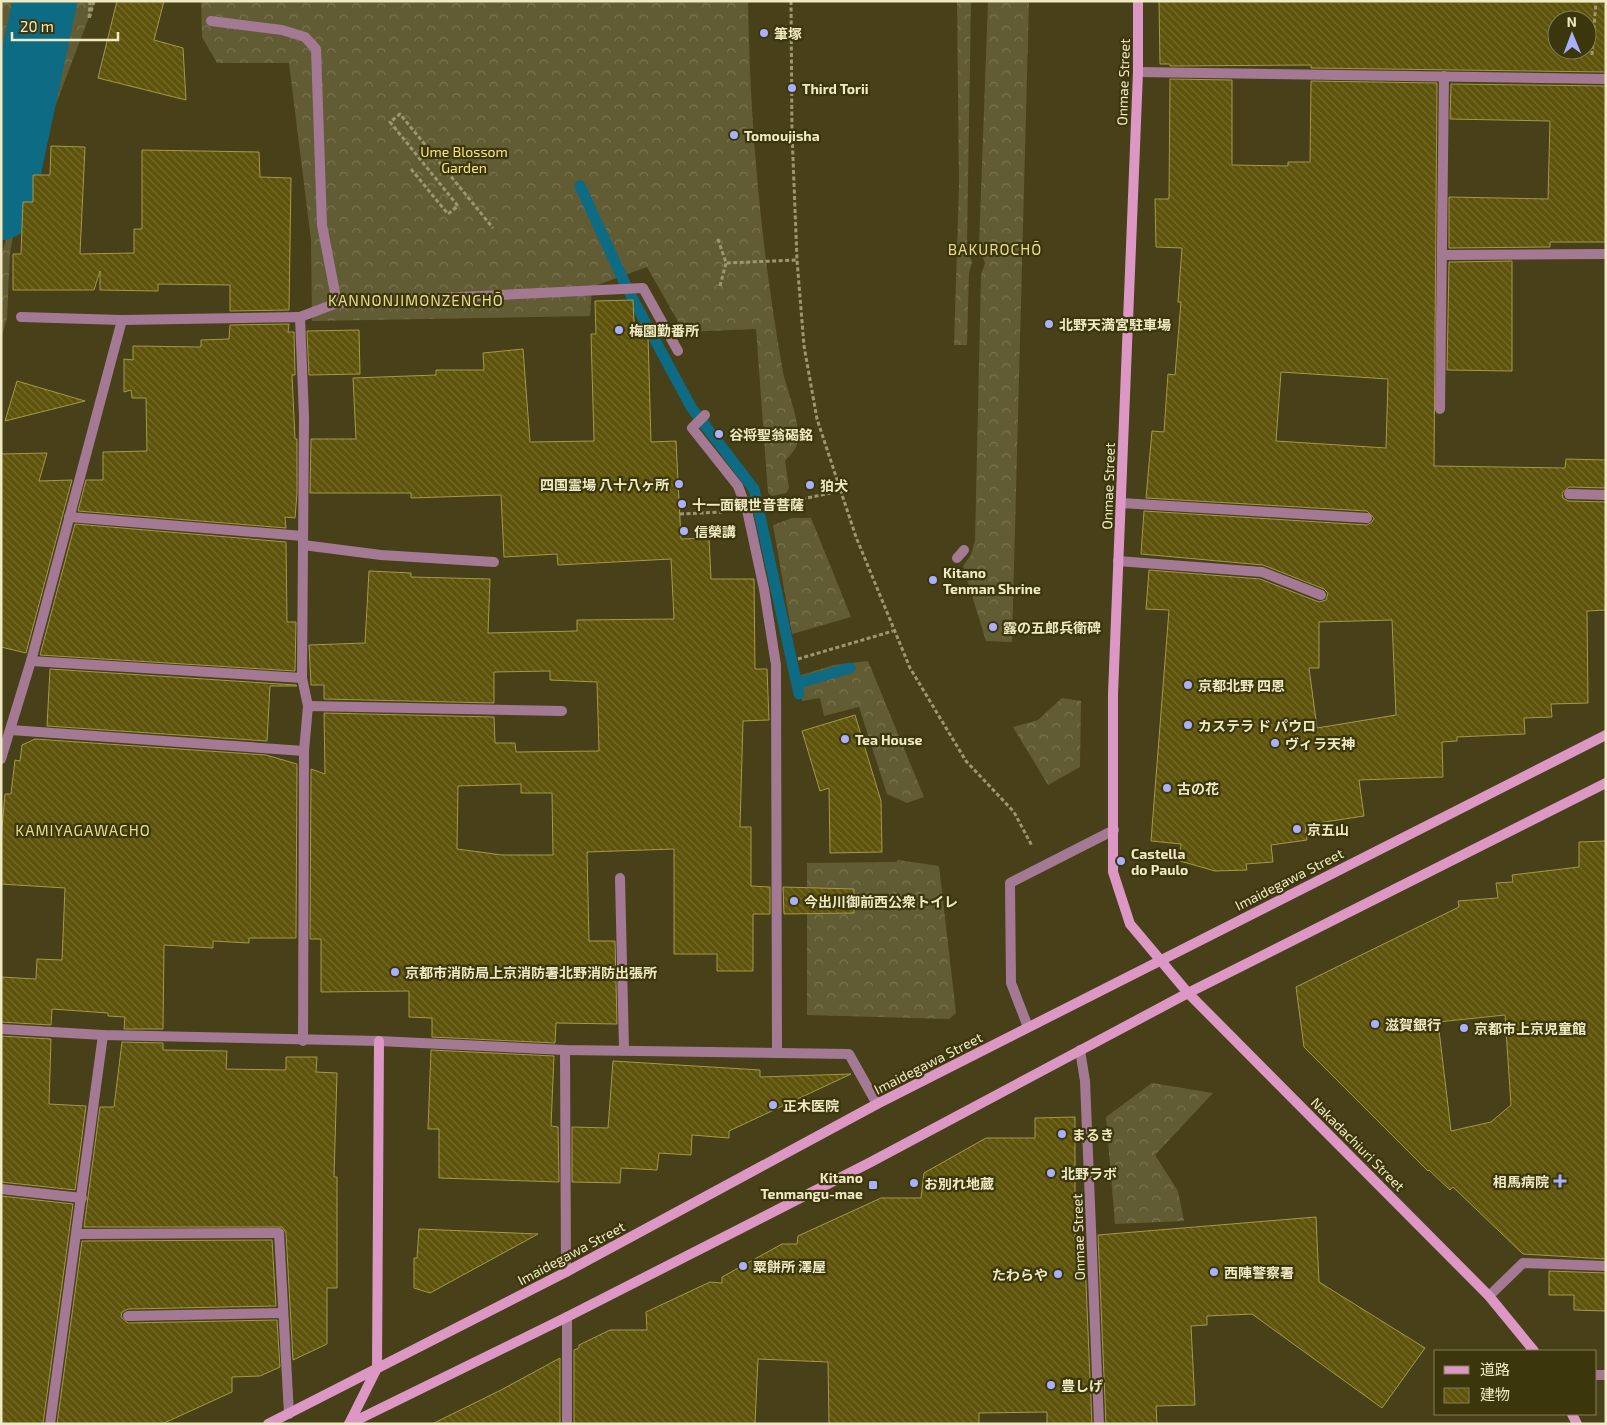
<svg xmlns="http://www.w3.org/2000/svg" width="1607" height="1425" viewBox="0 0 1607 1425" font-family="'Exo 2','Noto Sans JP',sans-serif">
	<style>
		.forest { fill: url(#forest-crowns) }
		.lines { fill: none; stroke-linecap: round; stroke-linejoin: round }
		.stream { stroke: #0d6b83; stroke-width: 11 }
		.river { stroke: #0d6b83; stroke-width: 64 }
		.building { fill: url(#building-back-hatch); stroke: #a4984b; fill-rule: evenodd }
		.path { stroke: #9d9770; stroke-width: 3; stroke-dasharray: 4 2.5; stroke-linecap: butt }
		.lane { stroke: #a47994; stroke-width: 10 }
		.street { stroke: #a47994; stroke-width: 10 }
		.secondary { stroke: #dc97c4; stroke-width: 10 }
		.poi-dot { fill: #aab0fb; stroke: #3c360c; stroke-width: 2 }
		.labels { text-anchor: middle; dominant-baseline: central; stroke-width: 4.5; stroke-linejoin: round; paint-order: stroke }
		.poi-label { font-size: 14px; font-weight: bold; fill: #efeac4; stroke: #3c360c; text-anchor: start }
		.street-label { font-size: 14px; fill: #efeac4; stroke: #3c360c }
		.park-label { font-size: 14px; fill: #f6e789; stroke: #3c360c }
		.neighbourhood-label { font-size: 15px; letter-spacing: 1px; fill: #e8dc8e; stroke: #3c360c }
	</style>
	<defs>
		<pattern id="forest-crowns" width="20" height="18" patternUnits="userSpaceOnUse" patternTransform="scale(1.25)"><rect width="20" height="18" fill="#625c35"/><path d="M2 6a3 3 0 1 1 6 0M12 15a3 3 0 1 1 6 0" fill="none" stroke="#797451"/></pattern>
		<pattern id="building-back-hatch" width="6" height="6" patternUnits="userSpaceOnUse" patternTransform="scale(1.25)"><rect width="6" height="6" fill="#5d530b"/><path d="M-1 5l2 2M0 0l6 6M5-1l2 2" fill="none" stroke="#756c2d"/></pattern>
	</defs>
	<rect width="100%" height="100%" fill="#474018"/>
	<!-- forest -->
	<g class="forest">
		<path d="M1 1H95L20 199 10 253 7 318 1 339V258L7 235 1 231Z"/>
		<path d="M201 1H748C750 126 761 249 783 372 787 392 805 431 795 449 792 453 788 457 785 461L789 488 786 493 772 496 768 493 756 329 684 332 647 267 592 287 590 316 312 321 311 240 289 63H217L202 37Z"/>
		<path d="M957 1H971L967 245 972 262 969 273 967 345H954L959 185Z"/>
		<path d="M988 1H1029L1012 642 986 641 963 566 971 555 975 541 981 275 985 263 979 246Z"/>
		<path d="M792 518H811L851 617 792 634 773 525Z"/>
		<path d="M868 661 924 797 907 803 887 794 859 707 824 716 820 698 802 701 798 676 834 665Z"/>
		<path d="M1062 698 1081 701 1080 767 1048 785 1013 727 1038 720Z"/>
		<path d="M898 860 939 866 956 1013 949 1019 807 1015V863L896 862Z"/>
		<path d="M1152 1083 1213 1093 1155 1155 1178 1191 1184 1221 1115 1224 1106 1117Z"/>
	</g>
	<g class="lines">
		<!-- stream -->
		<g class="stream">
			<path d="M580 186 627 288 691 407 754 489 799 694"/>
			<path d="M798 683 850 668"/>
		</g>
		<!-- river -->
		<path class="river" d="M1 208 45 1"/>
	</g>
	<!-- building -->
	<g class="building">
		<path d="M117 1H164L154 40 183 48 186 100 98 78Z"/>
		<path d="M1159 1 1606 2V72L1311 68V65L1170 66V64H1160ZM1557 20H1587V50H1557Z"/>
		<path d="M1170 79 1232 80V165L1288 166V162H1310L1311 81 1437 83 1434 466 1565 468 1566 459 1606 460V488L1569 487 1562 493 1563 498 1568 501 1606 502V610L1587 611 1588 703 1551 704 1552 717 1524 718 1525 734 1457 737V741L1442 742 1443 777 1359 780 1364 816 1305 825 1307 840 1271 845 1273 862 1246 864 1247 870 1215 871 1180 861 1181 844 1151 841 1169 610 1146 609 1149 570 1260 579 1319 602 1326 600 1328 593 1324 589 1263 565 1141 554 1144 511 1367 525 1372 522 1374 518 1367 511 1146 498 1152 431 1164 432 1168 374 1175 375 1181 302H1178L1182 248 1156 247 1155 199H1169ZM1281 372 1388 379 1386 448 1276 441ZM1392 620 1396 715 1317 728 1309 668H1319V622Z"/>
		<path d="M1451 84 1606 86V242H1550V247L1449 248V197L1548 199 1550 121 1450 119Z"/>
		<path d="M51 146 85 147 80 254 134 253V229H142V150L259 152 260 177 291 178 289 310 230 311V285L158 284V291L100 290V271L94 290H13V254H21L23 202H33V175H50Z"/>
		<path d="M1512 261V371L1447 370 1449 262Z"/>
		<path d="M633 300 634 324H642V336H648L651 442 676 441 681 539 709 538 711 579H754L755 669H767L769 720 743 721 740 827H751V886L770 887V914H753V971H717V954H674V849L587 852 589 941H615L617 1024 556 1023 555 1043 432 1037V1018L409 1017V991L321 992V939H310L311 769 325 774 324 713 494 717 495 743H515L516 752 599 751 597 682 550 680V671L494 672V703L324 699V685H311L309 645 365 643 369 571 411 573V577L490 579 488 633 577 631V620L674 619 671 559 558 565 557 554 504 557 501 495 411 498V493H310L311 439H356L353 378 436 375V370H484L483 353 523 349 530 442 594 441 591 334H596L595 301ZM521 784V793H552L553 855H502L457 849 458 786Z"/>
		<path d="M289 324 288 332H294L295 375H292L295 439H297V493L295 518 285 517 286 528 78 511 86 480H103V452L147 451 146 398H132L131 390 124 392V359L133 360V346L201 347V340L229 339 230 325Z"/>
		<path d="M359 330 360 374 309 375 307 331Z"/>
		<path d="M17 381 85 401 5 421Z"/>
		<path d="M47 453 39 481 72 480 26 653 1 647V454Z"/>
		<path d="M75 524 286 542 287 622H296L295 671 40 655Z"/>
		<path d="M50 669 296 685 297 686H270L267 741 47 726Z"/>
		<path d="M855 715 881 801 882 852 830 853 829 788 820 791 802 731Z"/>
		<path d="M35 739 266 755 297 764 296 938H249V943L213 941V948L164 945 163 1029H124L125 1017 108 1016V1013L52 1009 51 1025 1 1022V977L36 979 37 959 62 960 65 888 1 884V840L5 794H11L15 760 20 761 22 745Z"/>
		<path d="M1606 841V1259L1523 1254 1453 1187 1450 1190 1429 1170 1428 1171 1304 1047 1296 987 1459 907 1458 901 1498 898 1496 883 1513 882 1512 875 1579 867V842ZM1505 1015 1511 1105 1491 1122 1451 1131 1438 1022Z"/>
		<path d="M783 887 854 889V913L784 914Z"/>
		<path d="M1 1036 51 1039 49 1104 86 1106 75 1190 1 1182Z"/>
		<path d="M122 1042 163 1043V1050L227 1051 226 1069 286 1070V1057H317L316 1072 337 1073 334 1177H337V1288H327V1344L293 1360 286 1233 282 1227H84L100 1107H114Z"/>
		<path d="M431 1050 554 1056 551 1126 558 1127 559 1182 439 1178V1129H428Z"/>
		<path d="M613 1061 760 1070V1077L851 1074 729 1131V1138L692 1135 691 1155 659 1153 657 1170 621 1168 620 1183 572 1182V1127L608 1128Z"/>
		<path d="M1075 1117V1237H1084L1092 1424H1047V1412L979 1413V1424H829L828 1362 758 1359 755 1424H574V1350L579 1348V1345L610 1330H647L646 1312 710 1282 722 1283V1277L782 1244H797L798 1236 881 1198H921L924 1173 986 1138H1035V1118Z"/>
		<path d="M1 1196 73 1204 43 1424H1Z"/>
		<path d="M1316 1217 1319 1282 1425 1348 1382 1408 1252 1314 1207 1316V1325L1191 1326 1195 1405 1156 1406 1157 1424H1106L1098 1235Z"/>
		<path d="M419 1229 538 1234 430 1293 414 1288V1258H417Z"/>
		<path d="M272 1240 276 1306 128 1309 122 1312 121 1317 128 1323 277 1320 280 1367 260 1376 232 1377V1392L162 1424H57L82 1241Z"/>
		<path d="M1549 1271 1606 1273V1311L1574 1310V1295H1549Z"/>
		<path d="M560 1358V1424H432L501 1390Z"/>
	</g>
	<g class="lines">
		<!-- path -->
		<g class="path">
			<path d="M90 1 89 19 94 1"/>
			<path d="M791 1 792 133 797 260 804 346 817 419 856 537 910 668 966 761 1014 812 1032 846"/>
			<path d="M1592 55 1596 1"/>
			<path d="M746 135 792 133"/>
			<path d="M411 169 448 214 458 206 390 122 400 114 493 228"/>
			<path d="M718 239 726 263 797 260"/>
			<path d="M720 286 726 263"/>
			<path d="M770 506 840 491"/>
			<path d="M680 514 722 512"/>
			<path d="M798 659 893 631"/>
		</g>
		<!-- lane -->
		<g class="lane">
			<path d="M1138 72 1606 79"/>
			<path d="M1442 255 1606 254"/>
			<path d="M21 317 122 320 300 317 304 417 302 678 308 706 304 751 303 1041"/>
			<path d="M1440 409 1444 76"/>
			<path d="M1569 494 1606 495"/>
			<path d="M1121 503 1367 518"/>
			<path d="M69 517 303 536"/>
			<path d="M303 545 381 555 494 562"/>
			<path d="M957 558 964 550"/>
			<path d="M1118 561 1262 572 1321 595"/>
			<path d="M31 661 302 678"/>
			<path d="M308 706 562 711"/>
			<path d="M11 730 304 751"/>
			<path d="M620 878 624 1049"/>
			<path d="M1028 1027 1011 983 1010 883 1114 830"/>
			<path d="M1 1189 82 1198"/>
			<path d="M77 1234 279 1233 289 1414"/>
			<path d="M128 1316 282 1313"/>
			<path d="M1596 1375H1606"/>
		</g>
		<!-- street -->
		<g class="street">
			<path d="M211 21 282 30 305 37 316 49 322 225 337 303 643 288 678 351"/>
			<path d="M300 317 337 303"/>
			<path d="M705 415 692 428 738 486 747 510 764 589 776 665 777 1053"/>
			<path d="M1 759 31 661 122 320"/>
			<path d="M1 1029 103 1035 379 1041 565 1050 849 1054 877 1104"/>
			<path d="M565 1050 566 1272"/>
			<path d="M1080 1050 1085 1081 1099 1424"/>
			<path d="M1489 1296 1523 1263 1606 1266"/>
			<path d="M567 1317V1424"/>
			<path d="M50 1424 103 1035"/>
		</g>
		<!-- secondary -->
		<g class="secondary">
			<path d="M1138 1V72L1113 694V872L1130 924 1188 993 1489 1296 1534 1351"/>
			<path d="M1572 1414 1577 1424"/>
			<path d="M268 1424 566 1272 877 1104 1606 735"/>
			<path d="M349 1424 567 1317 869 1163 1188 993 1606 783"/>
			<path d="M349 1424 377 1368 379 1041"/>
		</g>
	</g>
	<!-- markers -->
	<g class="poi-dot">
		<circle cx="764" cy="33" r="5"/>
		<circle cx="792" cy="88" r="5"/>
		<circle cx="734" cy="135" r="5"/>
		<circle cx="1049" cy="324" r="5"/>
		<circle cx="619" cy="330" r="5"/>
		<circle cx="719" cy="434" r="5"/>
		<circle cx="679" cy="484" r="5"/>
		<circle cx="810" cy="485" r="5"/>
		<circle cx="682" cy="504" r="5"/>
		<circle cx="684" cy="531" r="5"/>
		<circle cx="933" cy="580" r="5"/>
		<circle cx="993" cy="627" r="5"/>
		<circle cx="1188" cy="685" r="5"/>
		<circle cx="1188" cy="725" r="5"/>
		<circle cx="845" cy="739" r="5"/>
		<circle cx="1275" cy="743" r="5"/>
		<circle cx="1167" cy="788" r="5"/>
		<circle cx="1297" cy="829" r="5"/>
		<circle cx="1121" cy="861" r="5"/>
		<circle cx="794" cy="901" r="5"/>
		<circle cx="395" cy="972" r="5"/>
		<circle cx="1375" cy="1024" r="5"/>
		<circle cx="1464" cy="1028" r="5"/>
		<circle cx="773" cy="1105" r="5"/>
		<circle cx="1062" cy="1134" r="5"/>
		<circle cx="1051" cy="1173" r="5"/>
		<path d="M1557.5 1173.5h5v5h5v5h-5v5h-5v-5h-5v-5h5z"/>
		<circle cx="914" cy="1183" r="5"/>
		<rect x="868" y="1180" width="10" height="10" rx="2.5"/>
		<circle cx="743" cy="1266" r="5"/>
		<circle cx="1214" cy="1272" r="5"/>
		<circle cx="1058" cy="1274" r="5"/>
		<circle cx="1051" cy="1385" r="5"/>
	</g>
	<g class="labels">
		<!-- poi labels -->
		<g class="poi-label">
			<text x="774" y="33">筆塚</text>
			<text x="802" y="88">Third Torii</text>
			<text x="744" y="135">Tomoujisha</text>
			<text x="1059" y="324">北野天満宮駐車場</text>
			<text x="629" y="330">梅園勤番所</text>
			<text x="729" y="434">谷将聖翁碣銘</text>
			<text x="669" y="484" text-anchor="end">四国霊場 八十八ヶ所</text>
			<text x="820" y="485">狛犬</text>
			<text x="692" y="504">十一面観世音菩薩</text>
			<text x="694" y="531">信榮講</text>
			<text x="943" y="572">Kitano<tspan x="943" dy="16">Tenman Shrine</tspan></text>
			<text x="1003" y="627">露の五郎兵衛碑</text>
			<text x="1198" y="685">京都北野 四恩</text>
			<text x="1198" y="725">カステラ ド パウロ</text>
			<text x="855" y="739">Tea House</text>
			<text x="1285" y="743">ヴィラ天神</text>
			<text x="1177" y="788">古の花</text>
			<text x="1307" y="829">京五山</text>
			<text x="1131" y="853">Castella<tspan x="1131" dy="16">do Paulo</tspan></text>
			<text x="804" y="901">今出川御前西公衆トイレ</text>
			<text x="405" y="972">京都市消防局上京消防署北野消防出張所</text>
			<text x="1385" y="1024">滋賀銀行</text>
			<text x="1474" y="1028">京都市上京児童館</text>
			<text x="783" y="1105">正木医院</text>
			<text x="1072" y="1134">まるき</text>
			<text x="1061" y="1173">北野ラボ</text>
			<text x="863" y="1177" text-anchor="end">Kitano<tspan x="863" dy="16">Tenmangu-mae</tspan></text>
			<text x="1549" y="1181" text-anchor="end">相馬病院</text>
			<text x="924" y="1183">お別れ地蔵</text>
			<text x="753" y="1266">粟餅所 澤屋</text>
			<text x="1224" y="1272">西陣警察署</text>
			<text x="1048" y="1274" text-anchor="end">たわらや</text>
			<text x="1061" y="1385">豊しげ</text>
		</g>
		<!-- street labels -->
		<g class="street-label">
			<text transform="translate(1123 82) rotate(-88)">Onmae Street</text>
			<text transform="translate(1108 486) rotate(-88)">Onmae Street</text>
			<text transform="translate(1289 879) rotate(-27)">Imaidegawa Street</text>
			<text transform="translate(928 1063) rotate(-27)">Imaidegawa Street</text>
			<text transform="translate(1358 1144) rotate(45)">Nakadachiuri Street</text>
			<text transform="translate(1078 1237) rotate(-92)">Onmae Street</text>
			<text transform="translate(571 1253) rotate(-28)">Imaidegawa Street</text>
		</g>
		<!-- park labels -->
		<g class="park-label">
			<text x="464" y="151">Ume Blossom<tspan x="464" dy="16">Garden</tspan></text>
		</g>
		<!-- neighbourhood labels -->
		<g class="neighbourhood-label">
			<text x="995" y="249">BAKUROCHŌ</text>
			<text x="416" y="300">KANNONJIMONZENCHŌ</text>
			<text x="83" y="830">KAMIYAGAWACHO</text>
		</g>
	</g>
	<!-- border -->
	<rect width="1607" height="1425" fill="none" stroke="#efeac4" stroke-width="5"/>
	<!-- legend -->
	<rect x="1434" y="1350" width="162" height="65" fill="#3c360c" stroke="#847e56"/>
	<rect x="1444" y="1366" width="25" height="8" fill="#dc97c4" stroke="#847e56"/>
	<text x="1480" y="1375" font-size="15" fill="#efeac4">道路</text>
	<rect x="1444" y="1388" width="25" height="15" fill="url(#building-back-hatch)" stroke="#847e56"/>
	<text x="1480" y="1400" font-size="15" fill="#efeac4">建物</text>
	<!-- north arrow -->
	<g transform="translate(1572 35) rotate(359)"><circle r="24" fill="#3c360c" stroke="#847e56"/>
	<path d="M0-4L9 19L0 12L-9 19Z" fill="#aab0fb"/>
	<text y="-8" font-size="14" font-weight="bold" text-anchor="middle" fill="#efeac4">N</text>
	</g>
	<!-- scale -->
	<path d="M12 32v8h106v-8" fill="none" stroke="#efeac4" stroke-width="2.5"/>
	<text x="20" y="32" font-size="15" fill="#efeac4" stroke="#3c360c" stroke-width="4" paint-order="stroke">20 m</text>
</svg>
